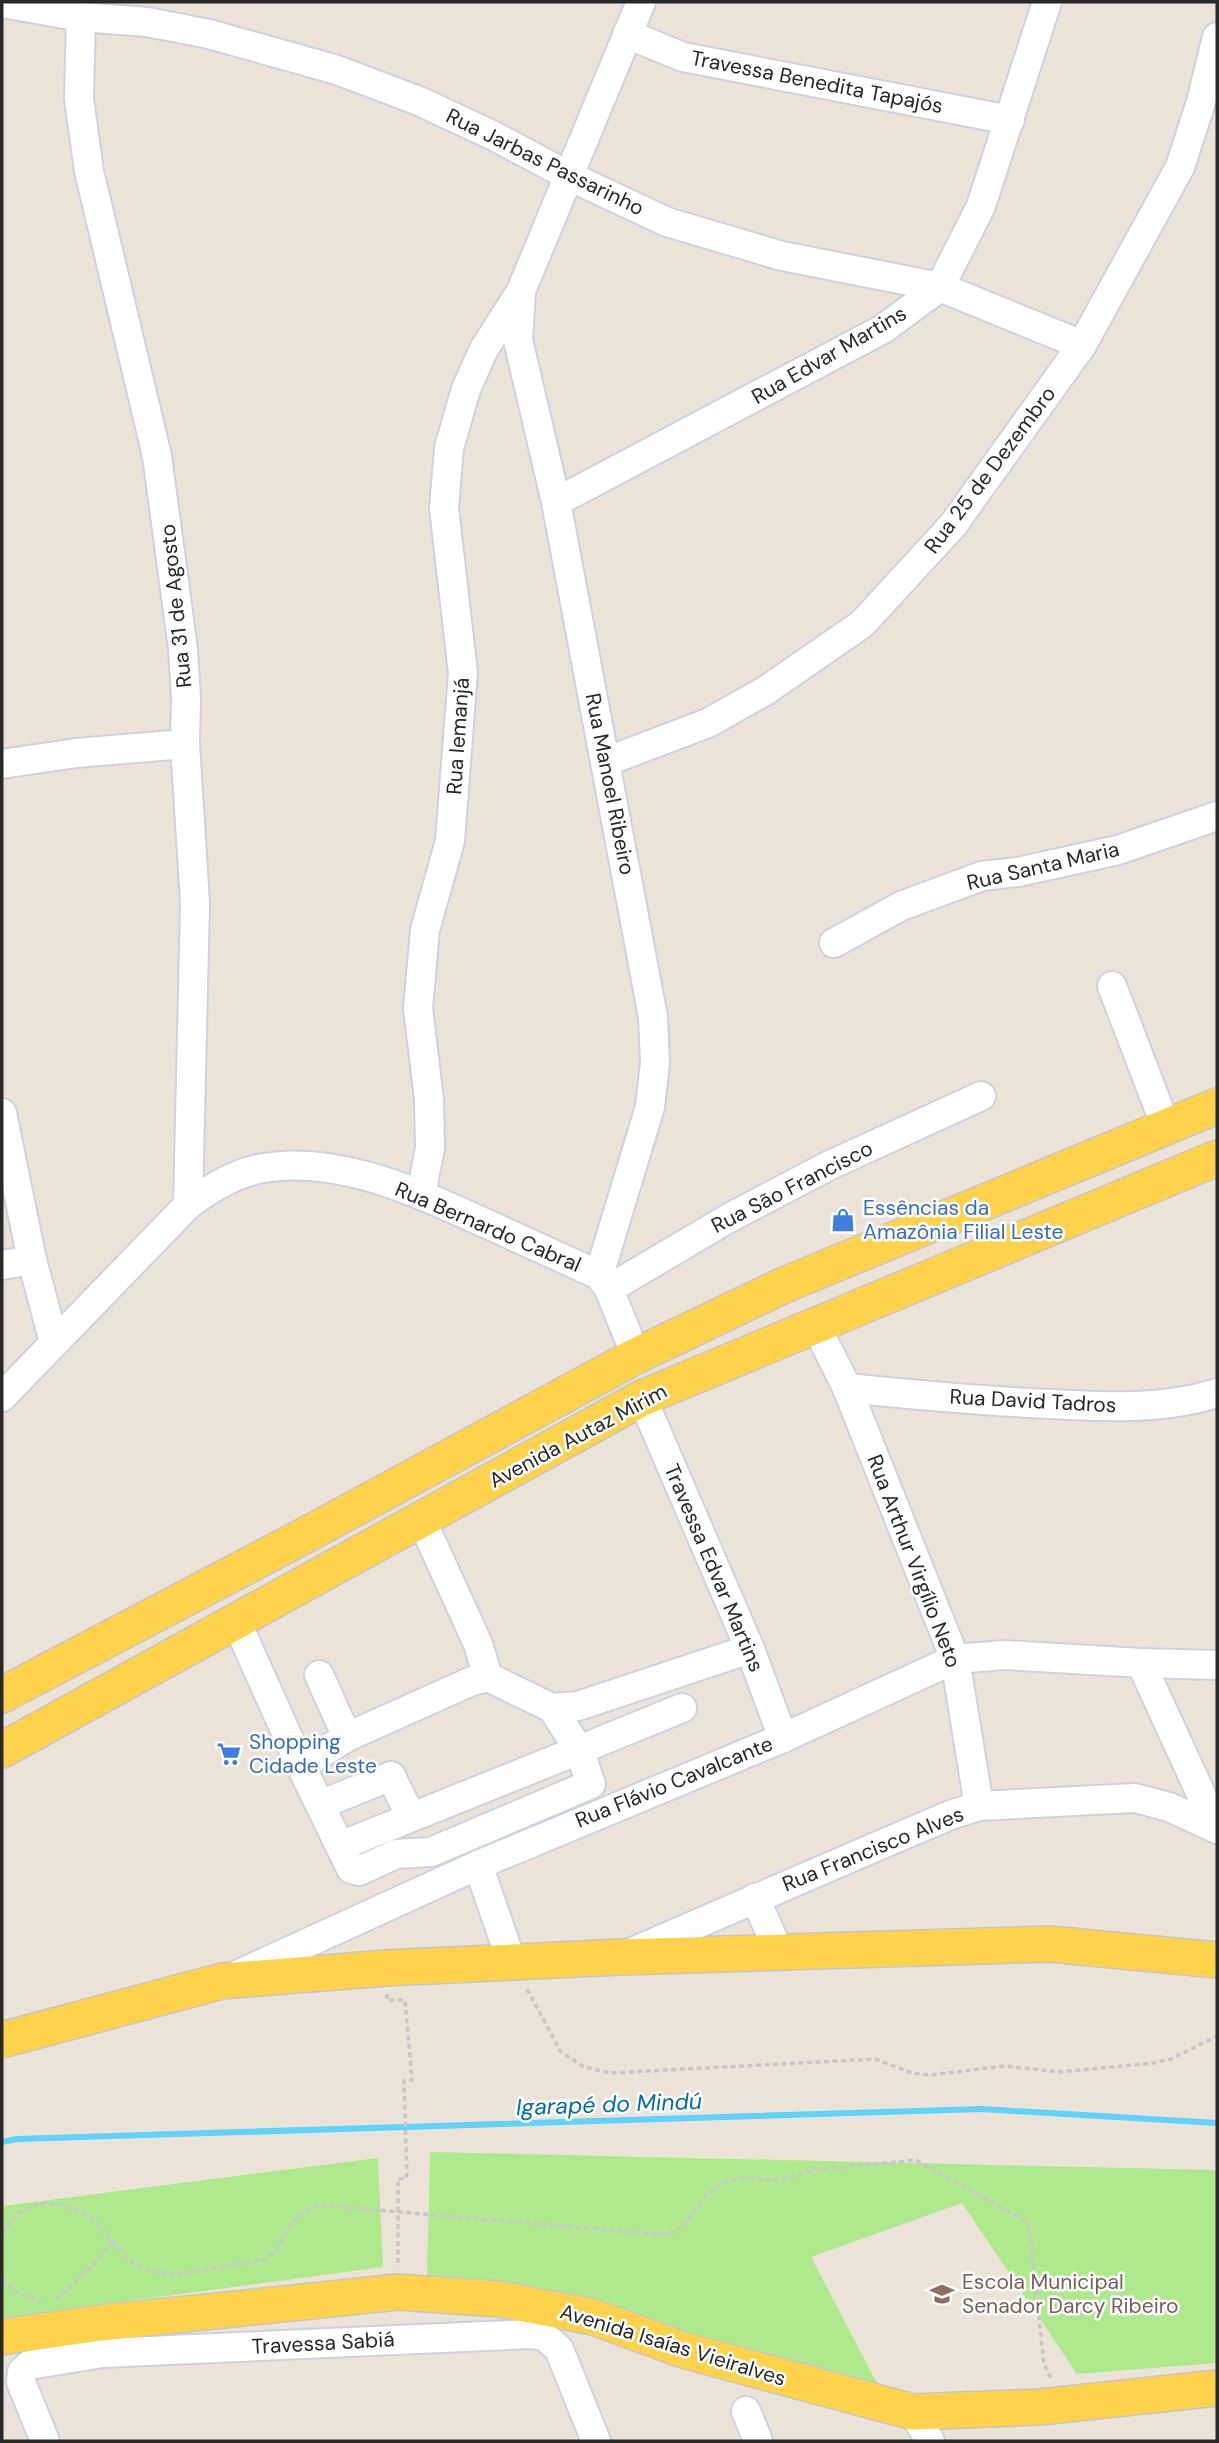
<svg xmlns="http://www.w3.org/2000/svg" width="1219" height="2443" viewBox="0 0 1219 2443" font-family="'DM Sans',sans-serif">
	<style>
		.green { fill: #aee98e }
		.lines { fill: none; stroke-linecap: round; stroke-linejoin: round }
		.stream { stroke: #5fd3fa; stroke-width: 6 }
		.minor-casing { stroke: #cdd2e3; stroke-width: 32 }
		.major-casing { stroke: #c7c7c7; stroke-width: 38 }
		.path { stroke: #c7c7c7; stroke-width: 3.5; stroke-dasharray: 5 3.5; stroke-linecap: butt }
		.minor { stroke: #fff; stroke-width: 28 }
		.major { stroke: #fed24b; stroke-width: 35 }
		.labels { text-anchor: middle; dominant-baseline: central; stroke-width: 5; stroke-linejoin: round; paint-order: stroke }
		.street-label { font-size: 21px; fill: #282828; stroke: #fff }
		.shop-label { font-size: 21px; fill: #366cbe; stroke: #fff; text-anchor: start }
		.education-label { font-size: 21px; fill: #785e54; stroke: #fff; text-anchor: start }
		.water-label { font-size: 23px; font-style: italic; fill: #006ea4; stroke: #fff }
	</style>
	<rect width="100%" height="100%" fill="#ece3d8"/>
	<!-- green -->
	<g class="green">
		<path d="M430 2152 1217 2170V2363L1077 2374 962 2203 811 2257 880 2389 427 2279Z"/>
		<path d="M378 2158 383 2267 2 2318V2206Z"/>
	</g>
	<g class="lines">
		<!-- stream -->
		<path class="stream" d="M2 2142 17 2139 981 2109 1217 2123"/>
		<!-- minor casing -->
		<g class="minor-casing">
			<g id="minor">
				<path d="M2 3 81 17 147 22 209 34 337 70 419 101 494 136 569 176 667 222 782 256 940 287 1082 345"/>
				<path d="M81 17 79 99 89 171 157 456 183 649 186 697 185 744 195 903 188 1205"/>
				<path d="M627 34 683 57 1010 120"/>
				<path d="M521 293 518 340 556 502 653 1017 655 1063 650 1107 599 1275"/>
				<path d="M556 502 883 329 940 287 981 206 1047 2"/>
				<path d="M605 762 708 723 765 691 862 624 953 525 1082 345 1180 167 1201 102 1217 37"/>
				<path d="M2 764 76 753 185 744"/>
				<path d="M834 943 901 906 982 876 1018 872 1118 850 1217 816"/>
				<path d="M1112 986 1166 1127"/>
				<path d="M2 1113 32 1260 54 1342"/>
				<path d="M421 1194 430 1148 429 1099 418 1008 425 930 450 841 463 673 444 508 449 448 466 389 484 349 521 291 641 2"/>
				<path d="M2 1265 32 1260"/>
				<path d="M609 1289 729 1218 828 1166 981 1096"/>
				<path d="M816 1326 847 1388 955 1659 979 1806"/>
				<path d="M847 1388C915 1395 983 1401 1051 1404 1107 1407 1164 1410 1217 1393"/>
				<path d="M2 1397 188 1205C209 1189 232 1175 258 1169 337 1153 418 1193 487 1224 524 1241 561 1258 599 1275L609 1289 636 1356"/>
				<path d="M642 1398 750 1649 783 1738"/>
				<path d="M236 1621 301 1766 351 1869 359 1871 396 1854 431 1852 591 1784 579 1750 340 1846"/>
				<path d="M1141 1663 1217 1829"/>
				<path d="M488 1677 552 1708 578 1706 750 1649"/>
				<path d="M552 1708 579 1750 682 1708"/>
				<path d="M347 1737 472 1681 488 1677 478 1644 422 1521"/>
				<path d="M301 1766 347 1737 319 1675"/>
				<path d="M320 1805 391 1776 411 1817"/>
				<path d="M478 1865 512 1963"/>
				<path d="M755 1898 779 1952"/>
				<path d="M630 1953 887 1842 953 1814 979 1806 1135 1798 1169 1807 1217 1829"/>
				<path d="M237 1975 478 1865 783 1738 955 1659 1005 1655 1141 1663 1217 1665"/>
				<path d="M103 2353 530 2334 544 2336 559 2349 596 2441"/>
				<path d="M746 2411 758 2441"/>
				<path d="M913 2412 930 2441"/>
				<path d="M45 2441 21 2382 22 2372 29 2365 103 2353 101 2336"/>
			</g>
		</g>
		<!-- major casing -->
		<g class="major-casing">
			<g id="major">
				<path d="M2 1695 302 1537 636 1356 782 1286 1217 1106"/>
				<path d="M2 1750 642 1398 1217 1158"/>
				<path d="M2 2040 222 1981 386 1968 621 1957 1050 1944 1217 1960"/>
				<path d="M2 2337 100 2323 398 2292 499 2299 593 2317 683 2350 913 2412 1040 2407 1217 2388"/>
			</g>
		</g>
		<!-- path -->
		<g class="path">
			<path d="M527 1989 561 2052 584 2067 610 2073 875 2059 912 2073 930 2075 1005 2066 1060 2072 1153 2063 1171 2059 1217 2036"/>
			<path d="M387 1994V2000H405L412 2080 404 2081 407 2178 398 2179V2267"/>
			<path d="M2 2233 15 2217 31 2206 42 2203 62 2205 87 2214 134 2264 148 2270 174 2275 264 2260 276 2251 289 2227 297 2217 319 2205 666 2235 681 2228 706 2195 723 2182 745 2178 778 2180 815 2170 916 2160 1026 2221 1029 2226 1044 2364 1051 2378"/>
			<path d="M2 2279 15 2291 42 2302"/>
			<path d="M56 2300 99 2259 112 2241"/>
		</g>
		<!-- minor -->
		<use href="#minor" class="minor"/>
		<!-- major -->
		<use href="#major" class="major"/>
	</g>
	<!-- icons -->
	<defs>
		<g id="shop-bare" transform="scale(1.89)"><path d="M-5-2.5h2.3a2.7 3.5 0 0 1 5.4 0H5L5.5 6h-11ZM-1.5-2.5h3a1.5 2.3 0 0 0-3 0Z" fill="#3f7fe0" stroke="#fff" stroke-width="2.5" paint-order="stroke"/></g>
		<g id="supermarket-bare" transform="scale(1.89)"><path d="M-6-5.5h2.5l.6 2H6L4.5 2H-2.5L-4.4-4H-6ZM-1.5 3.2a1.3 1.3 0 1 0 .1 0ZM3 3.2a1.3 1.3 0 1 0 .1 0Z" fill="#3f7fe0" stroke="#fff" stroke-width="2.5" paint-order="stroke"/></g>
		<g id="school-bare" transform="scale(1.89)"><path d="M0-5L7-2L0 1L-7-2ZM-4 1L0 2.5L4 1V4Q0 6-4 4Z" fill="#8d6e63" stroke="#fff" stroke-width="2.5" paint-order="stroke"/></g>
	</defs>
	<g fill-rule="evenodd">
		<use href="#shop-bare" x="843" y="1220"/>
		<use href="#supermarket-bare" x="229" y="1754"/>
		<use href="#school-bare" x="942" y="2294"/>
	</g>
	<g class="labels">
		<!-- street labels -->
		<g class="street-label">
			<text transform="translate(817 82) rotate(11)">Travessa Benedita Tapajós</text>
			<text transform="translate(545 162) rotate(26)">Rua Jarbas Passarinho</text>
			<text transform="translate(829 355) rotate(-30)">Rua Edvar Martins</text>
			<text transform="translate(990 470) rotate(-53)">Rua 25 de Dezembro</text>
			<text transform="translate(176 606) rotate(-96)">Rua 31 de Agosto</text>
			<text transform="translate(458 736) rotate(-86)">Rua Iemanjá</text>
			<text transform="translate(610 784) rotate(79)">Rua Manoel Ribeiro</text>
			<text transform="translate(1043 866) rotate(-13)">Rua Santa Maria</text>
			<text transform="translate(792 1187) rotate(-27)">Rua São Francisco</text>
			<text transform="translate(488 1227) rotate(23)">Rua Bernardo Cabral</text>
			<text transform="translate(1033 1401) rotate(3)">Rua David Tadros</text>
			<text transform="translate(578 1436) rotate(-28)">Avenida Autaz Mirim</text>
			<text transform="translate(914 1561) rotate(69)">Rua Arthur Virgílio Neto</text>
			<text transform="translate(714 1568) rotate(67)">Travessa Edvar Martins</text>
			<text transform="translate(674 1782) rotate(-22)">Rua Flávio Cavalcante</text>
			<text transform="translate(873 1849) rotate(-22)">Rua Francisco Alves</text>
			<text transform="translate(323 2343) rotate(-3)">Travessa Sabiá</text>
			<text transform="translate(673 2345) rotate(17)">Avenida Isaías Vieiralves</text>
		</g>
		<!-- shop labels -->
		<g class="shop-label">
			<text x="863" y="1208">Essências da<tspan x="863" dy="24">Amazônia Filial Leste</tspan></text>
			<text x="249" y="1742">Shopping<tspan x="249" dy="24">Cidade Leste</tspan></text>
		</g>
		<!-- education labels -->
		<g class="education-label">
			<text x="962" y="2282">Escola Municipal<tspan x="962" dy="24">Senador Darcy Ribeiro</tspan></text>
		</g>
		<!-- water labels -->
		<g class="water-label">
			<text transform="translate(609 2104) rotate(-2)">Igarapé do Mindú</text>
		</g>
	</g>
	<!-- border -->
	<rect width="1219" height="2443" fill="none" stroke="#282828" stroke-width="7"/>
</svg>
